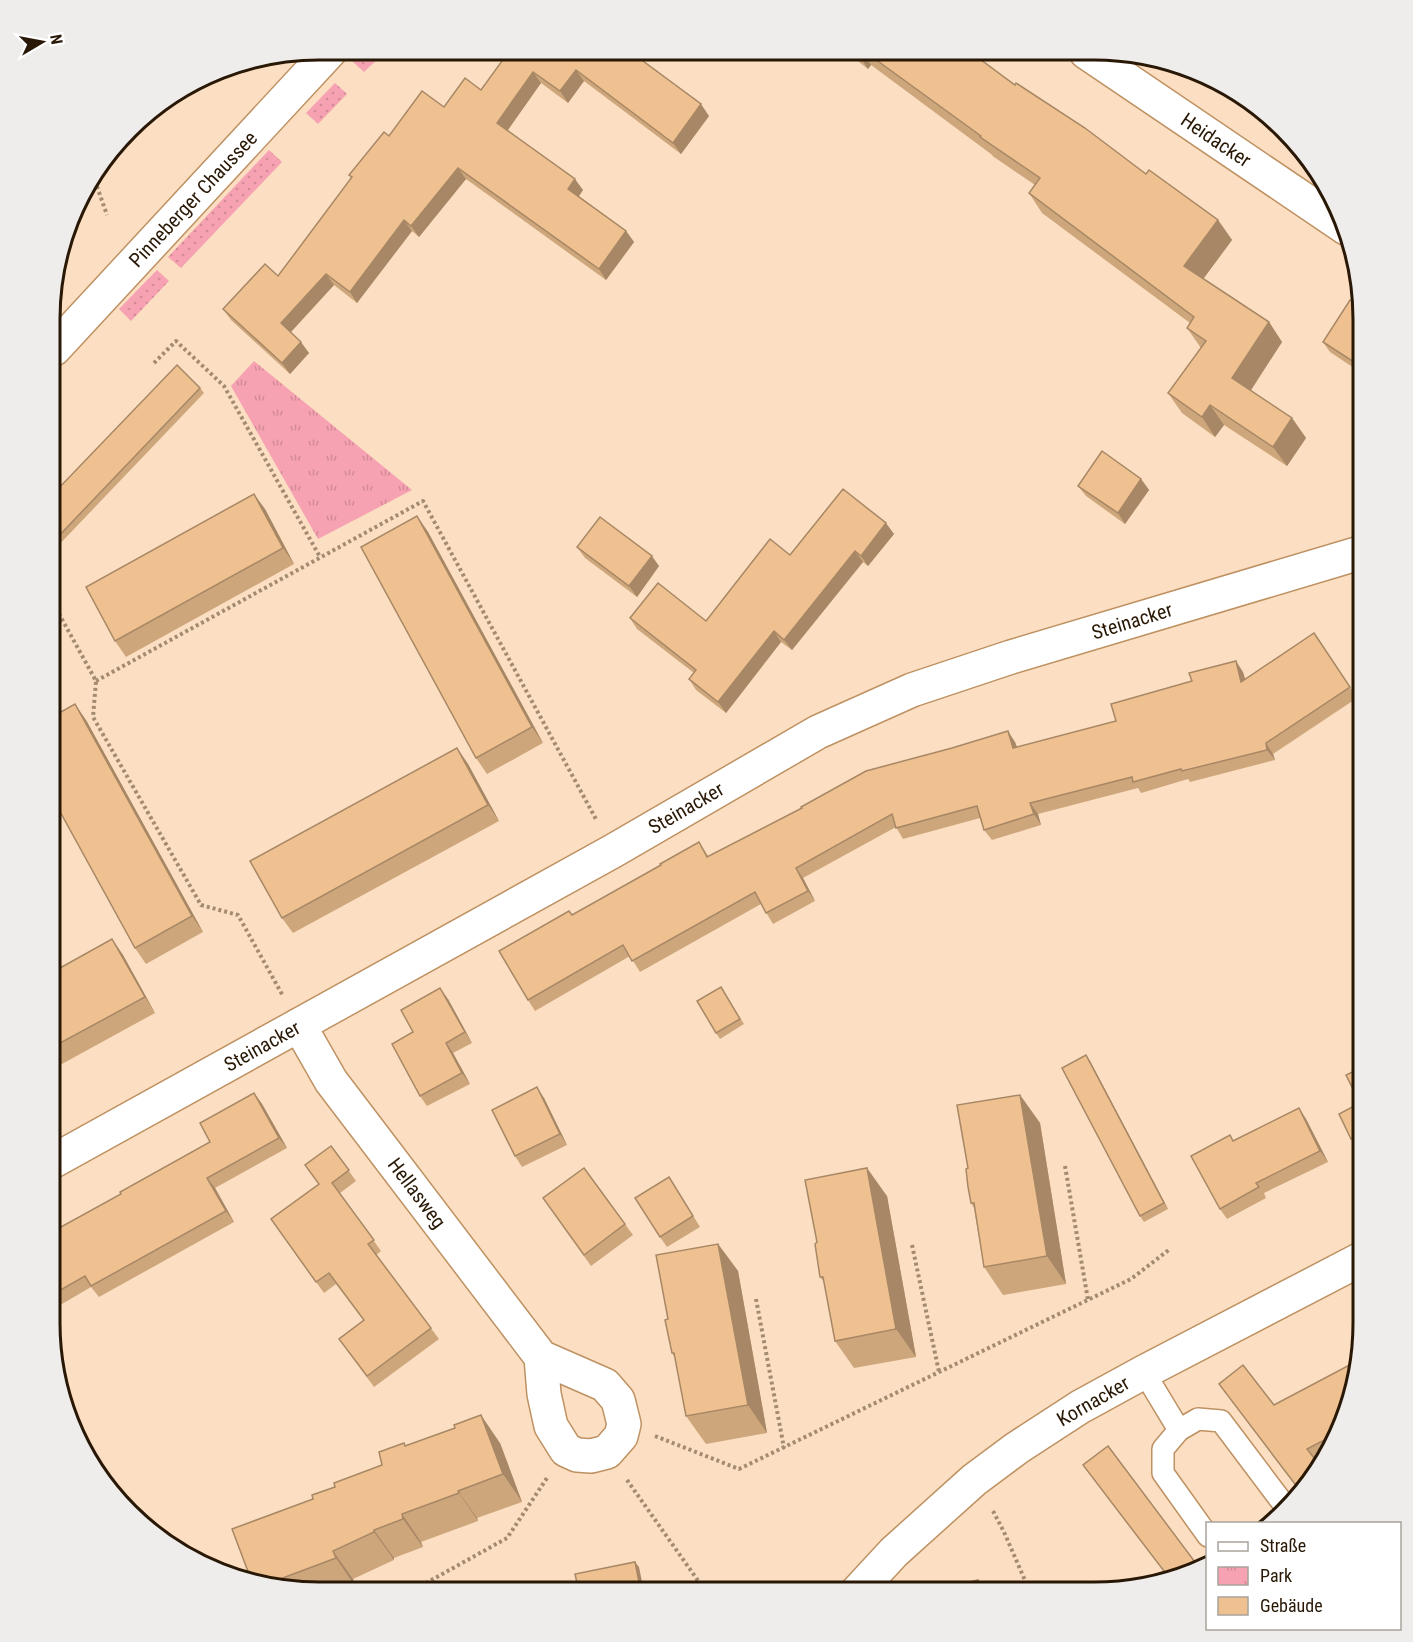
<svg xmlns="http://www.w3.org/2000/svg" width="1413" height="1642" viewBox="0 0 1413 1642" font-family="'Roboto Condensed',sans-serif">
	<style>
		.grass { fill: url(#grass-dots) }
		.park { fill: url(#park-tufts) }
		.lines { fill: none; stroke-linecap: round; stroke-linejoin: round }
		.service-casing { stroke: #be9162; stroke-width: 24 }
		.minor-casing { stroke: #be9162; stroke-width: 36 }
		.secondary-casing { stroke: #be9162; stroke-width: 36 }
		.path { stroke: #a38b72; stroke-width: 4; stroke-dasharray: 3 3; stroke-linecap: butt }
		.service { stroke: #fff; stroke-width: 21 }
		.minor { stroke: #fff; stroke-width: 33 }
		.secondary { stroke: #fff; stroke-width: 33 }
		.wall { fill: #cea67c }
		.shaded-wall { fill: #a78765 }
		.building { fill: #efc190; stroke: #a78765; stroke-width: 1.5 }
		.labels { text-anchor: middle; dominant-baseline: central; stroke-width: 5; stroke-linejoin: round; paint-order: stroke }
		.street-label { font-size: 20px; fill: #291805; stroke: #fff }
		.rim { fill: none; stroke: #291805; stroke-width: 3 }
	</style>
	<defs>
		<pattern id="grass-dots" width="8" height="8" patternUnits="userSpaceOnUse" patternTransform="scale(1.5)"><rect width="8" height="8" fill="#f6a2b2"/><path d="M2 2h.1M6 6h.1" fill="none" stroke="#d38b98" stroke-width="1.8" stroke-linecap="round"/></pattern>
		<pattern id="park-tufts" width="24" height="20" patternUnits="userSpaceOnUse" patternTransform="scale(1.5)"><rect width="24" height="20" fill="#f6a2b2"/><path d="M3 7l-1-3M5 7V3M7 7l1-3M15 17l-1-3M17 17v-4M19 17l1-3" fill="none" stroke="#d38b98"/></pattern>
	</defs>
	<rect width="100%" height="100%" fill="#fcdfc2"/>
	<!-- grass -->
	<g class="grass">
		<path d="M363 50H387L364 72 352 61Z"/>
		<path d="M335 83 347 94 318 124 306 113Z"/>
		<path d="M269 150 282 162 181 268 168 257Z"/>
		<path d="M157 270 169 281 131 321 119 309Z"/>
	</g>
	<!-- park -->
	<path class="park" d="M254 361 412 490 318 539 231 386Z"/>
	<g class="lines">
		<!-- service casing -->
		<g class="service-casing">
			<g id="service">
				<path d="M1144 1372 1179 1430"/>
				<path d="M1208 1536 1163 1473V1449L1179 1430 1198 1419 1221 1421 1288 1510"/>
			</g>
		</g>
		<!-- minor casing -->
		<g class="minor-casing">
			<g id="minor">
				<path d="M1086 52 1346 228"/>
				<path d="M299 1025 331 1081 541 1357 544 1394 551 1426 566 1450 577 1455 591 1456 607 1452 621 1436 624 1424 618 1400 605 1385 541 1357"/>
				<path d="M50 1163 613 851 818 732 912 690 1011 657 1363 552"/>
				<path d="M857 1592 894 1552 974 1480 1017 1448 1080 1407 1144 1372 1363 1258"/>
			</g>
		</g>
		<!-- secondary casing -->
		<g class="secondary-casing">
			<path id="secondary" d="M54 349 331 50"/>
		</g>
		<!-- path -->
		<g class="path">
			<path d="M93 175 107 215"/>
			<path d="M154 363 176 341 224 386 320 557"/>
			<path d="M53 603 96 681 93 717 201 905 238 915 283 996"/>
			<path d="M96 681 423 501 597 821"/>
			<path d="M1065 1166 1088 1300"/>
			<path d="M912 1245 939 1372"/>
			<path d="M756 1299 784 1448"/>
			<path d="M655 1436 739 1469 1131 1279 1170 1249"/>
			<path d="M627 1480 706 1592"/>
			<path d="M993 1511 1004 1532 1030 1592"/>
			<path d="M410 1592 507 1538 547 1478"/>
		</g>
		<!-- service -->
		<use href="#service" class="service"/>
		<!-- minor -->
		<use href="#minor" class="minor"/>
		<!-- secondary -->
		<use href="#secondary" class="secondary"/>
	</g>
	<!-- wall -->
	<g class="wall">
		<path d="M510 50 613 59 709 116 681 154 584 81 568 103 541 83 508 130 583 190 579 196 626 231 634 242 606 280 466 179 419 237 412 231 357 303 334 285 291 332 309 353 290 374 231 320 223 309 278 276 351 178 349 175 389 136 444 107 481 90Z"/>
		<path d="M845 51H969L1015 85 1146 174 1218 220 1232 240 1203 279 1269 322 1282 342 1250 390 1292 418 1306 438 1287 466 1224 425 1215 437 1182 413 1168 393 1201 348 1187 328 1190 323 1042 213 1029 193 1035 185 994 157 991 154 871 65 868 69Z"/>
		<path d="M1206 81 1218 85 1215 89Z"/>
		<path d="M1238 92 1244 95 1280 134Z"/>
		<path d="M1364 318 1363 374 1330 352 1323 342Z"/>
		<path d="M200 388 204 393 53 551 54 493Z"/>
		<path d="M1141 479 1149 490 1125 524 1086 496 1078 486Z"/>
		<path d="M265 509 294 564 126 657 115 641Z"/>
		<path d="M417 516 428 532 543 743 487 774 476 758Z"/>
		<path d="M894 534 868 566 863 562 792 650 781 642 726 713 696 690 689 679 694 673 637 629 630 618 706 621 790 555Z"/>
		<path d="M577 547 659 566 637 597 585 558Z"/>
		<path d="M1314 633 1357 698 1273 754 1275 760 1190 782 1188 779 1141 793 1138 788 1038 814 1041 825 992 840 984 830 980 818 903 839 896 827 803 878 815 901 773 924 761 904 640 972 630 956 535 1011 528 1000 572 915 661 865 699 842 709 857 1015 742 1017 747 1116 721 1243 672 1245 679Z"/>
		<path d="M86 720 203 932 146 964 135 948Z"/>
		<path d="M457 748 468 764 499 821 293 933 282 918Z"/>
		<path d="M112 939 123 955 155 1013 51 1070V973Z"/>
		<path d="M721 987 744 1024 720 1039 716 1033Z"/>
		<path d="M448 999 472 1043 453 1053 470 1084 427 1106 420 1096 413 1032Z"/>
		<path d="M1086 1055 1090 1061 1168 1209 1144 1222 1140 1216Z"/>
		<path d="M1363 1067V1148L1359 1150 1351 1139 1360 1103Z"/>
		<path d="M254 1093 262 1104 287 1148 215 1188 234 1222 99 1297 91 1287 50 1311V1233L121 1194 210 1142Z"/>
		<path d="M1020 1095 1040 1123 1066 1284 1003 1295 984 1267 974 1208 971 1203 968 1168Z"/>
		<path d="M544 1098 567 1145 522 1167 515 1156Z"/>
		<path d="M1299 1108 1306 1119 1328 1162 1264 1193 1266 1198 1227 1219 1220 1209 1234 1140Z"/>
		<path d="M331 1146 356 1181 340 1193 381 1251 376 1255 439 1339 374 1387 339 1339 364 1321 336 1284 324 1293 271 1219 319 1184Z"/>
		<path d="M584 1168 633 1235 591 1266 543 1198Z"/>
		<path d="M676 1188 700 1227 667 1247 660 1237Z"/>
		<path d="M887 1196 916 1357 854 1368 835 1341 824 1282 820 1277 817 1242Z"/>
		<path d="M718 1244 738 1271 767 1433 706 1444 686 1416 675 1358 672 1353 668 1319Z"/>
		<path d="M1357 1361 1330 1448 1313 1457 1274 1405Z"/>
		<path d="M500 1443 522 1502 477 1518 478 1521 421 1542 423 1547 394 1558V1560L353 1579 355 1586 339 1592H301L252 1582 313 1499 382 1465 406 1446Z"/>
	</g>
	<!-- shaded-wall -->
	<g class="shaded-wall">
		<path d="M856 51H861L871 65 868 69Z"/>
		<path d="M576 70 584 81 568 103 560 91Z"/>
		<path d="M533 72 541 83 505 134 497 123Z"/>
		<path d="M701 104 709 116 681 154 673 143Z"/>
		<path d="M458 168 466 179 419 237 411 226Z"/>
		<path d="M575 179 583 190 576 200 568 189Z"/>
		<path d="M404 220 412 231 357 303 350 292Z"/>
		<path d="M1218 220 1232 240 1198 286 1184 266Z"/>
		<path d="M626 231 634 242 606 280 599 269Z"/>
		<path d="M326 274 334 285 289 334 281 323Z"/>
		<path d="M1269 322 1282 342 1246 398 1232 378Z"/>
		<path d="M301 342 309 353 290 374 282 363Z"/>
		<path d="M1210 405 1224 425 1215 437 1202 417Z"/>
		<path d="M1292 418 1306 438 1287 466 1273 447Z"/>
		<path d="M1141 479 1149 490 1125 524 1118 513Z"/>
		<path d="M254 494 265 509 294 564 283 548Z"/>
		<path d="M417 516 428 532 543 743 532 727Z"/>
		<path d="M886 523 894 534 868 566 861 556Z"/>
		<path d="M855 551 863 562 792 650 784 640Z"/>
		<path d="M652 556 659 566 637 597 629 586Z"/>
		<path d="M774 631 781 642 726 713 718 702Z"/>
		<path d="M1236 661 1243 672 1249 693 1241 682Z"/>
		<path d="M75 704 86 720 203 932 192 916Z"/>
		<path d="M1008 731 1015 742 1021 759 1013 748Z"/>
		<path d="M1266 743 1273 754 1275 760 1267 750Z"/>
		<path d="M457 748 468 764 499 821 488 805Z"/>
		<path d="M1030 803 1038 814 1041 825 1034 814Z"/>
		<path d="M796 868 803 878 815 901 808 891Z"/>
		<path d="M112 939 123 955 155 1013 145 997Z"/>
		<path d="M440 988 448 999 472 1043 465 1032Z"/>
		<path d="M446 1043 453 1053 470 1084 462 1073Z"/>
		<path d="M1086 1055 1090 1061 1168 1209 1164 1203Z"/>
		<path d="M537 1087 544 1098 567 1145 560 1134Z"/>
		<path d="M254 1093 262 1104 287 1148 279 1138Z"/>
		<path d="M1020 1095 1040 1123 1066 1284 1047 1256Z"/>
		<path d="M1299 1108 1306 1119 1328 1162 1320 1151Z"/>
		<path d="M867 1168 887 1196 916 1357 896 1329Z"/>
		<path d="M207 1178 215 1188 234 1222 226 1211Z"/>
		<path d="M718 1244 738 1271 767 1433 748 1405Z"/>
		<path d="M481 1415 500 1443 522 1502 503 1474Z"/>
		<path d="M458 1491 477 1518 478 1521 459 1493Z"/>
		<path d="M402 1514 421 1542 423 1547 403 1519Z"/>
		<path d="M374 1530 394 1558V1560L374 1532Z"/>
		<path d="M333 1551 353 1579 355 1586 336 1558Z"/>
		<path d="M635 1562 639 1567 644 1592H641Z"/>
		<path d="M978 1580 987 1592H982Z"/>
	</g>
	<!-- building -->
	<g class="building">
		<path d="M510 50H601L613 59 619 50H628L701 104 673 143 576 70 560 91 533 72 497 123 575 179 568 189 626 231 599 269 458 168 411 226 404 220 350 292 326 274 281 323 301 342 282 363 223 309 265 264 278 276 352 177 349 175 384 132 389 136 422 91 444 107 465 78 481 90Z"/>
		<path d="M864 51H969L1015 85 1016 83 1085 128 1146 174 1149 170 1218 220 1184 266 1269 322 1232 378 1292 418 1273 447 1210 405 1202 417 1168 393 1206 341 1187 328 1194 317 1029 193 1040 178 980 137 981 136Z"/>
		<path d="M1350 300 1362 308 1364 318 1363 368 1323 342Z"/>
		<path d="M177 365 200 388 53 542 54 493Z"/>
		<path d="M1102 451 1141 479 1118 513 1078 486Z"/>
		<path d="M843 489 886 523 861 556 855 551 784 640 774 631 718 702 689 679 696 670 630 618 658 583 706 621 770 539 790 555Z"/>
		<path d="M254 494 283 548 115 641 86 587Z"/>
		<path d="M417 516 532 727 476 758 361 547Z"/>
		<path d="M600 517 652 556 629 586 577 547Z"/>
		<path d="M1314 633 1350 687 1266 743 1267 750 1182 771 1181 769 1133 782 1132 777 1030 803 1034 814 984 830 977 806 896 828 892 814 796 868 808 891 766 913 755 892 632 961 623 945 528 1000 499 951 569 911 572 915 661 865 660 864 699 842 707 857 802 808 801 807 866 771 952 748 1008 731 1013 748 1116 721 1111 704 1192 681 1189 673 1236 661 1241 682Z"/>
		<path d="M75 704 192 916 135 948 52 797V717Z"/>
		<path d="M457 748 488 805 282 918 250 861Z"/>
		<path d="M112 939 145 997 51 1048V973Z"/>
		<path d="M721 987 740 1019 716 1033 697 1001Z"/>
		<path d="M440 988 465 1032 446 1043 462 1073 420 1096 392 1044 413 1032 401 1010Z"/>
		<path d="M1086 1055 1164 1203 1140 1216 1062 1068Z"/>
		<path d="M1363 1067V1133L1351 1139 1339 1114 1360 1103 1346 1075Z"/>
		<path d="M537 1087 560 1134 515 1156 492 1110Z"/>
		<path d="M254 1093 279 1138 207 1178 226 1211 91 1286 85 1276 50 1296V1233L121 1194 120 1192 210 1142 200 1123Z"/>
		<path d="M1020 1095 1047 1256 984 1267 974 1203H971L968 1187 966 1169 968 1168 957 1105Z"/>
		<path d="M1299 1108 1320 1151 1256 1183 1259 1187 1220 1209 1191 1156 1230 1135 1233 1141Z"/>
		<path d="M331 1146 349 1170 332 1183 374 1240 368 1244 431 1328 367 1376 339 1339 364 1320 329 1273 316 1282 271 1219 319 1184 305 1165Z"/>
		<path d="M584 1168 625 1224 584 1255 543 1198Z"/>
		<path d="M867 1168 896 1329 835 1341 823 1277H820L815 1244 817 1242 805 1180Z"/>
		<path d="M669 1177 693 1216 660 1237 635 1198Z"/>
		<path d="M718 1244 748 1405 686 1416 674 1353H672L665 1320 668 1319 656 1255Z"/>
		<path d="M1357 1361 1334 1435 1307 1449 1321 1467 1301 1492 1219 1384 1243 1365 1274 1405Z"/>
		<path d="M481 1415 503 1474 458 1491 459 1493 402 1514 403 1519 374 1530V1532L333 1551 336 1558 264 1585 252 1582 232 1529 313 1499 312 1495 335 1487 334 1483 382 1465 379 1452 404 1443 405 1446 455 1428 454 1425Z"/>
		<path d="M1108 1446 1198 1566 1167 1575 1083 1465Z"/>
		<path d="M635 1562 641 1592H579L575 1574Z"/>
		<path d="M978 1580 982 1592H955L954 1586Z"/>
	</g>
	<g class="labels">
		<!-- street labels -->
		<g class="street-label">
			<text transform="translate(1216 140) rotate(34)">Heidacker</text>
			<text transform="translate(193 199) rotate(-47)">Pinneberger Chaussee</text>
			<text transform="translate(1132 621) rotate(-17)">Steinacker</text>
			<text transform="translate(686 808) rotate(-30)">Steinacker</text>
			<text transform="translate(262 1046) rotate(-29)">Steinacker</text>
			<text transform="translate(417 1193) rotate(53)">Hellasweg</text>
			<text transform="translate(1093 1401) rotate(-30)">Kornacker</text>
		</g>
	</g>
	<!-- crop -->
	<path d="M0 0H1413V1642H0ZM319 60H1094A259 259 0 0 1 1353 319V1323A259 259 0 0 1 1094 1582H319A259 259 0 0 1 60 1323V319A259 259 0 0 1 319 60Z" fill="#eeedeb" fill-rule="evenodd"/>
	<path class="rim" d="M319 60H1094A259 259 0 0 1 1353 319V1323A259 259 0 0 1 1094 1582H319A259 259 0 0 1 60 1323V319A259 259 0 0 1 319 60Z"/>
	<!-- legend -->
	<rect x="1206" y="1522" width="195" height="108" fill="#ffffff" stroke="#a9a39b" stroke-width="1.5"/>
	<rect x="1218" y="1542" width="30" height="9" fill="#ffffff" stroke="#a9a39b" stroke-width="1.5"/>
	<text x="1260" y="1552" font-size="18" fill="#291805">Straße</text>
	<rect x="1218" y="1567" width="30" height="18" fill="url(#park-tufts)" stroke="#a9a39b" stroke-width="1.5"/>
	<text x="1260" y="1582" font-size="18" fill="#291805">Park</text>
	<rect x="1218" y="1597" width="30" height="18" fill="#efc190" stroke="#a9a39b" stroke-width="1.5"/>
	<text x="1260" y="1612" font-size="18" fill="#291805">Gebäude</text>
	<!-- north arrow -->
	<g transform="translate(42 42) rotate(80)" stroke="#ffffff" stroke-width="4.5" paint-order="stroke">
	<path d="M0-4.5L10 22L0 15L-10 22Z" fill="#291805"/>
	<text y="-9" font-size="16" font-weight="bold" text-anchor="middle" fill="#291805">N</text>
	</g>
</svg>
